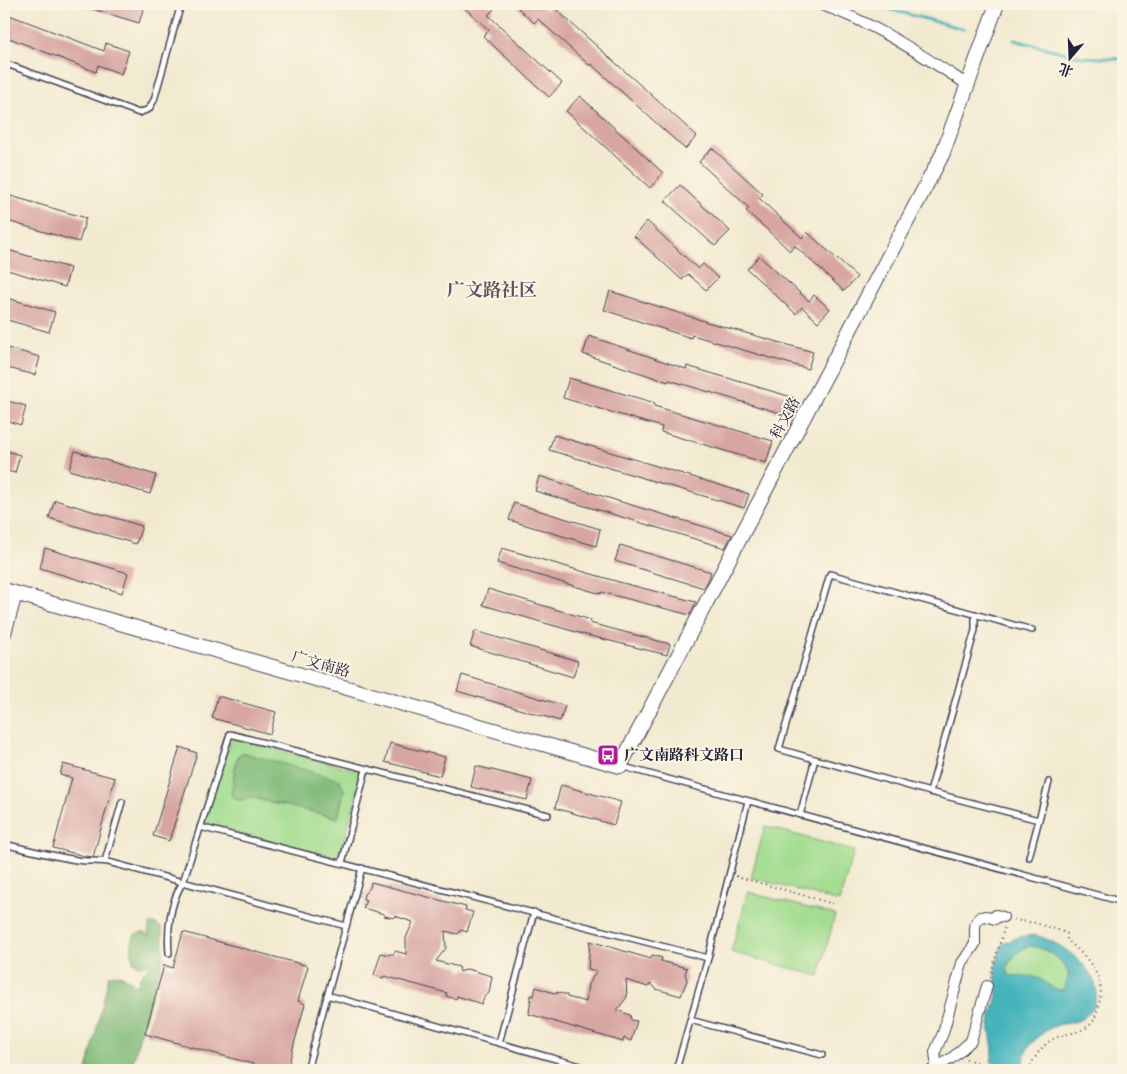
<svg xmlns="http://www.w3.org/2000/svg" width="1127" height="1074" viewBox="0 0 1127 1074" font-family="Cardo,'Noto Serif SC',serif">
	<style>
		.green { fill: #a3dd90; stroke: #628066; fill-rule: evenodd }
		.forest { fill: #82bc7a; stroke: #526f5a }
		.water { fill: #44b4bb; stroke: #336b7b; fill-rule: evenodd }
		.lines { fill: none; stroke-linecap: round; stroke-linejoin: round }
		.stream { stroke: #44b4bb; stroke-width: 3 }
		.building { fill: #d7a5a2 }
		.lane-casing { stroke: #414051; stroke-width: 8 }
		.street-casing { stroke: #414051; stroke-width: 12 }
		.secondary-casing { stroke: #414051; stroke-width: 16 }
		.path { stroke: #414051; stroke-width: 2; stroke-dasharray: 1 4; stroke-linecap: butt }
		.lane { stroke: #fff; stroke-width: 5 }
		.street { stroke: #fff; stroke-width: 10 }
		.secondary { stroke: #fff; stroke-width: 14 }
		.labels { text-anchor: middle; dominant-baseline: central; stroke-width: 4; stroke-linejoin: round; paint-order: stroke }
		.street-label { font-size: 15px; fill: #22223b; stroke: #fcf5e5 }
		.poi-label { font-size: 15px; font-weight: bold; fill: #22223b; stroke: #fcf5e5; text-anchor: start }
		.quarter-label { font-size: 18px; font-weight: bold; fill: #61505f; stroke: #fcf5e5 }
	</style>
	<rect width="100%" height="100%" fill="#fcf5e5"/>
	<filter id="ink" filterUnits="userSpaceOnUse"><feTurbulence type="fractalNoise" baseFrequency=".02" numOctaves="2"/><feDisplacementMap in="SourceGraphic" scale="10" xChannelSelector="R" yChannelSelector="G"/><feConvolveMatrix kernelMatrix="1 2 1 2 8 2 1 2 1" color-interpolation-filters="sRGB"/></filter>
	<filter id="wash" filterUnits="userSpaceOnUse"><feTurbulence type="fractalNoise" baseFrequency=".0096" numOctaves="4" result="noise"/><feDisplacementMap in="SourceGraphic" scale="20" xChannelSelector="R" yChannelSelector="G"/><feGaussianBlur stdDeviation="1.12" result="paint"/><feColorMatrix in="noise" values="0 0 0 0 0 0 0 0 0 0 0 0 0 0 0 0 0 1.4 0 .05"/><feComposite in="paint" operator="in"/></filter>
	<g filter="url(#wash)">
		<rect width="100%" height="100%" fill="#f2ead0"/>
		<!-- green -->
		<g class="green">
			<path d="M233 739H237L360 771 362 776 342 849 335 858 206 825 204 822 230 741ZM238 755 344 790 338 818 300 808 274 804 254 798 243 800 232 797Z"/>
			<path d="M765 826 854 851 839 902 751 877Z"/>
			<path d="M748 892 835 915 819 976 731 952Z"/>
			<path d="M1032 946C1051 950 1080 969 1063 990 1051 991 1045 979 1034 977 1026 975 1018 978 1009 975L1007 968C1010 958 1021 947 1032 946Z"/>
		</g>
		<!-- forest -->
		<g class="forest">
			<path d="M241 753H245L340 780 344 790 338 818 254 798 243 800H235L231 795 236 760Z"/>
			<path d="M150 924H156L162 928C162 939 164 947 163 958L141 1030 131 1070H87L109 976 115 974C124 976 131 980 137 987L140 977 148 968 147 964 137 965 133 962C132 952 130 944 135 934L143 932 151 936 148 932Z"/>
		</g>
		<!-- water -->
		<path class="water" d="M1034 935C1063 941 1119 982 1087 1015 1079 1023 1068 1023 1058 1025 1047 1028 1031 1041 1026 1052 1023 1058 1023 1064 1022 1070H1021L991 1062 993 1050 989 1024 997 996 995 968 1002 944 1019 937ZM1028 946C1043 945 1067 960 1069 976L1063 990C1052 991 1047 982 1038 978 1029 974 1019 978 1009 975 1002 964 1018 951 1028 946Z"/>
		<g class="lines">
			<!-- stream -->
			<g class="stream">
				<path d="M869 4 964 29"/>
				<path d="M1014 40 1082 57 1123 59"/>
			</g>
		</g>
		<g id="blocks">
			<!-- building -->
			<g class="building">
				<path d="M84 4H145L139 23 83 6Z"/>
				<path d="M460 4H489L494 9 488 15 562 83 549 97 483 36 489 30Z"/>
				<path d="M522 4H540L546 10 551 5 697 136 685 149 591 64 589 65 538 19 534 23 518 8Z"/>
				<path d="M4 13 104 51 106 43 129 51 121 74 98 65 96 72 4 36Z"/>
				<path d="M580 96 663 173 650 188 566 111Z"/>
				<path d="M712 148 763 194 759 198 802 238 807 232 857 277 844 291 795 246 790 251 763 226 746 211 749 208 699 162Z"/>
				<path d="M680 185 730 231 715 246 665 201Z"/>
				<path d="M4 194 86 218 79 242 4 220Z"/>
				<path d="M647 221 698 269 703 264 718 278 706 290 688 274 682 280 634 236Z"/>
				<path d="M4 249 70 268 65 287 4 269Z"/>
				<path d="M759 256 809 301 814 295 830 309 818 322 802 307 796 314 747 269Z"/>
				<path d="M610 291 707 322 813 352 808 369 692 335 691 338 604 310Z"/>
				<path d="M4 297 55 312 49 332 4 319Z"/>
				<path d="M589 336 686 369 687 366 795 398 790 416 669 380 668 382 583 354Z"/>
				<path d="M4 347 40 357 35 375 4 367Z"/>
				<path d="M569 378 655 403 654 406 773 441 766 463 661 432 662 427 563 398Z"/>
				<path d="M4 400 26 406 21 425 4 420Z"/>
				<path d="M554 435 749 494 744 508 549 450Z"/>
				<path d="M4 450 20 455 15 473 4 470Z"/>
				<path d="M75 451 156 475 150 494 69 470Z"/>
				<path d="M539 476 618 501 732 535 725 548 535 491Z"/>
				<path d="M55 500 142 526 136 544 49 518Z"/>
				<path d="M514 503 600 529 596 546 509 520Z"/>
				<path d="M620 545 711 572 709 578 704 588 615 561Z"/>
				<path d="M45 548 128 573 122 593 40 568Z"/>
				<path d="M502 548 619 582 696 602 690 615 601 592V594L497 563Z"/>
				<path d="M488 589 591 620 590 623 670 644 667 655 586 635 483 605Z"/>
				<path d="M475 631 578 661 573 677 470 646Z"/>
				<path d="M462 675 565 706 560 721 457 691Z"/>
				<path d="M218 696 276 712 270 734 212 718Z"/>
				<path d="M390 743 445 757 440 776 385 762Z"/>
				<path d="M180 747 197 753 169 841 153 836Z"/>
				<path d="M63 764 115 778 93 857 85 856 53 848 72 778 60 775Z"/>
				<path d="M476 766 532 780 527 800 471 787Z"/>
				<path d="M561 785 621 802 614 825 555 808Z"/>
				<path d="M371 882 466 907 465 910 473 912 467 932 461 930 458 934 445 931 446 948 436 961 459 967 460 972 467 969 492 976 489 993 484 997 482 1004 457 996 456 999 446 996 447 993 384 976 383 978 374 975 381 953 389 955 390 954H394L395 951 406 954V938L413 922 395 916 394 918 384 916V914L363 908 366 900 363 899 364 894 370 888Z"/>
				<path d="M183 932 308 966 298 1001 305 1004 287 1070H274L145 1034 164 965 173 968Z"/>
				<path d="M590 941 651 959 652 955 662 958 661 961 687 968 685 974 687 980 681 996 656 989 651 983 648 987 626 980 627 997 617 1010 630 1015 631 1020 637 1021 631 1041 624 1038 623 1042 529 1014 531 995 534 996 536 987 557 994V992L567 995V997L586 1002 588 984 597 971 588 969Z"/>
			</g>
		</g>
	</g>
	<g filter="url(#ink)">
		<use href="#blocks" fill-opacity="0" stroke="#414051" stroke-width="1"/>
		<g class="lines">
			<!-- lane casing -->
			<g class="lane-casing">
				<g id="lane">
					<path d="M4 63 139 113 149 109 154 100 181 4"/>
					<path d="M1032 630 830 574 779 749 930 792 1039 820"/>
					<path d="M620 766 1123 902"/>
					<path d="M930 792 975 630V614"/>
					<path d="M800 815 815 759"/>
					<path d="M200 827 708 958"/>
					<path d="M4 844C28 850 52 856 77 860 88 862 100 860 112 863L346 926"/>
					<path d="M1029 857 1049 782"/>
					<path d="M105 861 122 802"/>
					<path d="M342 863 366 769"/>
					<path d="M169 953C167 930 170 902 183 882L230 734 548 815"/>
					<path d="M327 995 595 1070"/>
					<path d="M690 1020 822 1055"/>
					<path d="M499 1043 534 912"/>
					<path d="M307 1070 362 868"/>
					<path d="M676 1070 708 958 748 801"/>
				</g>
			</g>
			<!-- street casing -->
			<g class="street-casing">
				<g id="street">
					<path d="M819 4C873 22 920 54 968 85"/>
					<path d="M932 1070 952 1058 971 1041 987 986"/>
					<path d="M937 1070 935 1052 943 1033 962 963 975 944V928L976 922 981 917 986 916 995 919 996 915 1003 917"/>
				</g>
			</g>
			<!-- secondary casing -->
			<g class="secondary-casing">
				<g id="secondary">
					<path d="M4 590 620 766 942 155 997 4"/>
					<path d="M4 633 15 594"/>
				</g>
			</g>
			<!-- path -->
			<g class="path">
				<path d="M736 876 837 905"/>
				<path d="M1014 920 1036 923 1067 933V940C1088 958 1108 978 1098 1008 1096 1015 1094 1023 1087 1027 1067 1039 1055 1030 1038 1053 1034 1059 1031 1063 1030 1070"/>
				<path d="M990 977 1005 926"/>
				<path d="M966 1059 1004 1070"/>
			</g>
			<!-- lane -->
			<use href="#lane" class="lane"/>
			<!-- street -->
			<use href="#street" class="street"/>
			<!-- secondary -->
			<use href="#secondary" class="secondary"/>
		</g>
	</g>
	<!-- icons -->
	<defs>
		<g id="bus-square" transform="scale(1.125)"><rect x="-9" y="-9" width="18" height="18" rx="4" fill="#b5179e" stroke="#fcf5e5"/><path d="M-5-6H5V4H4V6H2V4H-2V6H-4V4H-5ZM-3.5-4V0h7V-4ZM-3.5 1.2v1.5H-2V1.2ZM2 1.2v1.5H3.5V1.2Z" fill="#fff"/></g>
	</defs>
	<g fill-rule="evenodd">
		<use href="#bus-square" x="608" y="755"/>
	</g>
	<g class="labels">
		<!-- street labels -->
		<g class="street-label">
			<text transform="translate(785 418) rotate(-62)">科文路</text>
			<text transform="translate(321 664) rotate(16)">广文南路</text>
		</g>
		<!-- poi labels -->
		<g class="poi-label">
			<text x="624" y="755">广文南路科文路口</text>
		</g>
		<!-- quarter labels -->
		<g class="quarter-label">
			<text x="492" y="290">广文路社区</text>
		</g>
	</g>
	<!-- margin -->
	<rect width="1127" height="1074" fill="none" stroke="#fcf5e5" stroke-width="20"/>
	<!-- north arrow -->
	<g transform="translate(1070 58) rotate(199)" stroke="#fcf5e5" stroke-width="4" paint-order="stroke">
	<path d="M0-4L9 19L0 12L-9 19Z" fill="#22223b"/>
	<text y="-8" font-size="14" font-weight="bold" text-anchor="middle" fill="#22223b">北</text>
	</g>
</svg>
